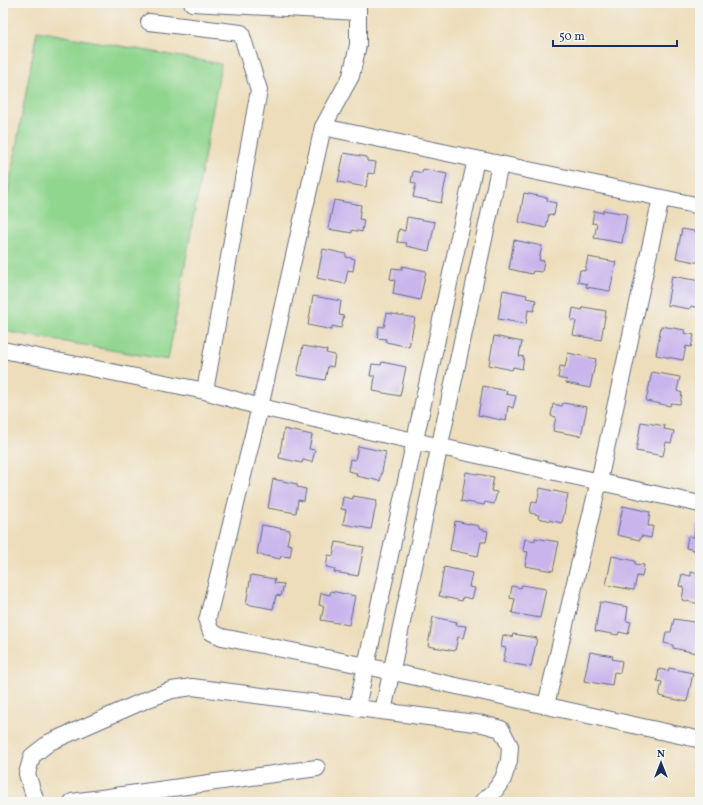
<svg xmlns="http://www.w3.org/2000/svg" width="703" height="805" viewBox="0 0 703 805" font-family="Vollkorn,serif">
	<style>
		.green { fill: #91d68f; stroke: #568276 }
		.building { fill: #c9b5ec }
		.lines { fill: none; stroke-linecap: round; stroke-linejoin: round }
		.street-casing { stroke: #646c7e; stroke-width: 18 }
		.street { stroke: #fff; stroke-width: 16 }
	</style>
	<rect width="100%" height="100%" fill="#f6f6f2"/>
	<filter id="ink" filterUnits="userSpaceOnUse"><feTurbulence type="fractalNoise" baseFrequency=".025" numOctaves="2"/><feDisplacementMap in="SourceGraphic" scale="8" xChannelSelector="R" yChannelSelector="G"/><feConvolveMatrix kernelMatrix="1 2 1 2 8 2 1 2 1" color-interpolation-filters="sRGB"/></filter>
	<filter id="wash" filterUnits="userSpaceOnUse"><feTurbulence type="fractalNoise" baseFrequency=".012" numOctaves="4" result="noise"/><feDisplacementMap in="SourceGraphic" scale="16" xChannelSelector="R" yChannelSelector="G"/><feGaussianBlur stdDeviation="0.9" result="paint"/><feColorMatrix in="noise" values="0 0 0 0 0 0 0 0 0 0 0 0 0 0 0 0 0 1.4 0 .05"/><feComposite in="paint" operator="in"/></filter>
	<g filter="url(#wash)">
		<rect width="100%" height="100%" fill="#edddba"/>
		<!-- green -->
		<path class="green" d="M37 31 221 64 168 360 3 331V220Z"/>
		<g id="blocks">
			<!-- building -->
			<g class="building">
				<path d="M344 153 367 157V161L376 162 374 174 368 173 366 187 338 182Z"/>
				<path d="M423 169 447 174 441 203 413 197 416 184 411 182 413 171 422 173Z"/>
				<path d="M524 193 548 198 547 201 556 203 554 215 549 214 546 228 519 222Z"/>
				<path d="M334 200 361 205 359 219 364 220 362 232 352 230V233L328 229Z"/>
				<path d="M603 210 627 214 622 243 594 238 597 224 592 223 594 211 603 213Z"/>
				<path d="M407 217 435 222 429 251 406 246 407 243 397 242 399 229 405 231Z"/>
				<path d="M682 229 700 232V263L676 258Z"/>
				<path d="M514 240 542 246 539 260 544 261 542 272 533 271 532 274 509 269Z"/>
				<path d="M323 249 346 254V257L355 259 353 271 348 270 345 284 317 278Z"/>
				<path d="M588 257 616 262 610 291 586 287 587 284 578 282 580 270 585 271Z"/>
				<path d="M402 266 426 271 420 300 393 294 395 280 390 279 392 268 402 269Z"/>
				<path d="M672 276 700 281 697 295 700 296V308L691 306 690 309 667 305Z"/>
				<path d="M503 290 527 295 526 298 536 300 534 311 528 310 526 324 498 319Z"/>
				<path d="M313 296 341 301 339 315 344 316 341 328 332 326V330L308 325Z"/>
				<path d="M583 307 606 311 601 340 573 335 576 321 571 320 573 308 582 310Z"/>
				<path d="M387 313 415 318 409 347 386 342V339L377 338 379 326 384 327Z"/>
				<path d="M661 326 685 330 684 333 694 335 691 347 686 346 683 360 656 355Z"/>
				<path d="M494 336 522 342 519 356 524 357 522 369 513 367 512 370 489 365Z"/>
				<path d="M303 346 327 350 326 353 335 355 333 367 328 366 325 380 297 375Z"/>
				<path d="M568 353 596 359 590 388 566 383 567 380 558 378 560 366 565 367Z"/>
				<path d="M382 362 406 367 400 396 373 391 375 376H370L372 364 381 365Z"/>
				<path d="M652 372 680 377 677 391 682 393 680 404 671 403 670 406 646 401Z"/>
				<path d="M483 386 507 391 506 394 516 396 513 408 508 406 506 421 478 415Z"/>
				<path d="M563 403 587 407 581 436 553 431 556 417 551 416 553 404 562 406Z"/>
				<path d="M641 422 665 426 664 429 674 431 671 443 666 442 663 456 636 451Z"/>
				<path d="M284 429 312 435 309 449 315 450 312 462 303 460 302 463 279 458Z"/>
				<path d="M358 446 386 452 380 481 356 476 357 473 348 471 350 459 355 460Z"/>
				<path d="M466 472 494 477 491 491 497 492 494 504 485 502 484 505 461 501Z"/>
				<path d="M273 479 297 484V487L306 489 304 501 298 500 296 513 268 508Z"/>
				<path d="M540 488 568 494 562 523 538 518 539 515 530 513 532 501 537 503Z"/>
				<path d="M353 496 377 500 371 529 343 524 346 510 341 509 343 497 353 499Z"/>
				<path d="M623 506 650 512 648 526H653L651 538 641 536 640 540 617 535Z"/>
				<path d="M455 521 479 526V529L488 531 486 542H481L478 556 450 550Z"/>
				<path d="M696 523 700 524V554L695 553V550L686 548 688 536 694 537Z"/>
				<path d="M262 525 290 530 287 544 292 545 290 557 281 556 280 559 257 554Z"/>
				<path d="M535 538 559 542 553 571 525 566 528 552 523 551 525 539 535 541Z"/>
				<path d="M336 542 364 547 358 576 334 572 335 569 326 567 328 555 333 556Z"/>
				<path d="M612 556 635 561V564L644 565 642 577 637 576 634 590 606 585Z"/>
				<path d="M444 567 472 573 469 587 475 588 472 599 463 597 462 601 439 596Z"/>
				<path d="M691 572 700 574V604L682 600 684 587 679 586 682 574 691 576Z"/>
				<path d="M251 575 275 579 274 583 284 584 281 596 276 595 273 609 246 604Z"/>
				<path d="M522 585 546 589 540 618 512 613 515 599 510 598 512 586 521 588Z"/>
				<path d="M331 591 355 596 349 625 321 620 324 606 319 605 321 593 330 595Z"/>
				<path d="M600 602 628 607 626 621 631 622 628 634 619 632 618 635 595 631Z"/>
				<path d="M433 617 457 622 456 625 466 626 463 638 458 637 455 651 428 646Z"/>
				<path d="M674 619 700 623V633L696 653 673 648V645L664 643 666 632H671Z"/>
				<path d="M513 634 537 638 531 667 503 662 506 648 501 647 503 635 512 637Z"/>
				<path d="M590 652 613 656 612 659 622 661 620 673 614 672 612 686 584 681Z"/>
				<path d="M669 668 693 673 687 702 659 696 662 682 657 681 659 669 668 671Z"/>
			</g>
		</g>
	</g>
	<g filter="url(#ink)">
		<use href="#blocks" fill-opacity="0" stroke="#646c7e" stroke-width="1"/>
		<g class="lines">
			<!-- street casing -->
			<g class="street-casing">
				<g id="street">
					<path d="M192 3 358 12"/>
					<path d="M358 3V45L351 76 323 127 260 407 207 621 211 632 222 637 366 666 697 739 700 738"/>
					<path d="M149 22 241 33 259 90 205 391"/>
					<path d="M323 127 700 206"/>
					<path d="M3 350 205 391 260 407 700 504"/>
					<path d="M546 705 599 481 661 198"/>
					<path d="M357 707 476 159"/>
					<path d="M383 711 500 164"/>
					<path d="M36 802 27 774 32 756 50 742 148 699 172 690 192 687 483 724 501 729 510 746 509 761 503 779 493 793 482 802"/>
					<path d="M72 802 317 768"/>
				</g>
			</g>
			<!-- street -->
			<use href="#street" class="street"/>
		</g>
	</g>
	<!-- margin -->
	<rect width="703" height="805" fill="none" stroke="#f6f6f2" stroke-width="16"/>
	<!-- north arrow -->
	<g transform="translate(661 763)" stroke="#f6f6f2" stroke-width="3" paint-order="stroke">
	<path d="M0-3L7 15L0 10L-7 15Z" fill="#1b2f5e"/>
	<text y="-6" font-size="11" font-weight="bold" text-anchor="middle" fill="#1b2f5e">N</text>
	</g>
	<!-- scale -->
	<path d="M553 40v6h124v-6" fill="none" stroke="#1b2f5e" stroke-width="2"/>
	<text x="559" y="40" font-size="12" fill="#1b2f5e" stroke="#f6f6f2" stroke-width="3" paint-order="stroke">50 m</text>
</svg>
